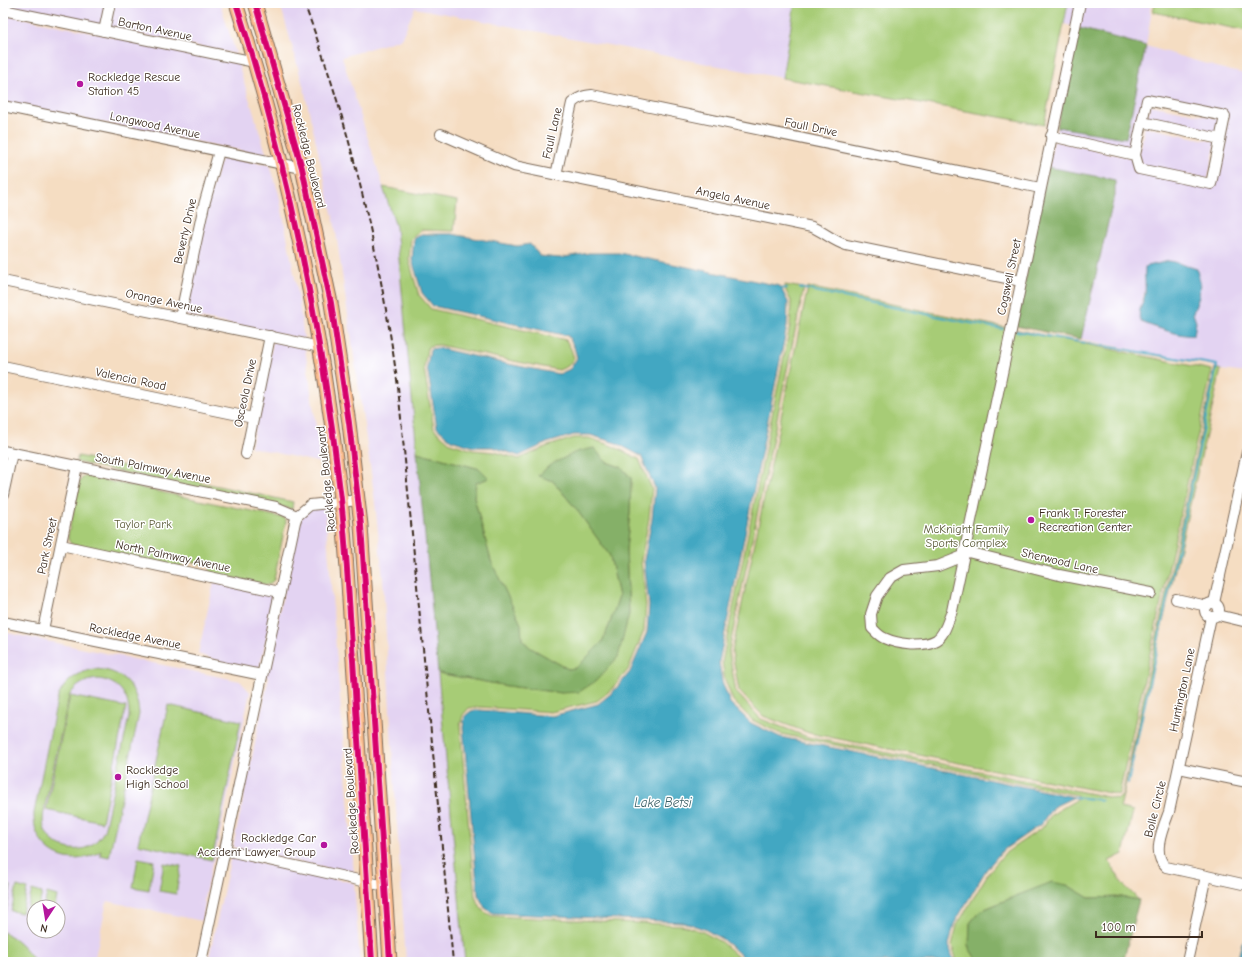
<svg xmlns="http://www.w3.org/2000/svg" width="1250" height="965" viewBox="0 0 1250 965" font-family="'Comic Neue',sans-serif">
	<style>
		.built { fill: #e3d3f2; fill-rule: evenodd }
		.green { fill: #a7cc76; stroke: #717b4a; fill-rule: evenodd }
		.forest { fill: #85b067; stroke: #606d42 }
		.water { fill: #42a7c2; stroke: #3e6870 }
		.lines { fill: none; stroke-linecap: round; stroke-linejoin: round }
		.stream { stroke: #42a7c2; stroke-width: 2 }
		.minor-casing { stroke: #7c6957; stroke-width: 12 }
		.major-casing { stroke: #7c6957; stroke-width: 15 }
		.minor { stroke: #fff; stroke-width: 10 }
		.major { stroke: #fbbb8c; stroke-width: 13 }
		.rail { stroke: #3b2a1e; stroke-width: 2; stroke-dasharray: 6 3; stroke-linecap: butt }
		.cycleway-casing { stroke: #fff; stroke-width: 8 }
		.cycleway { stroke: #d6006c; stroke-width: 6 }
		.poi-dot { fill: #b5179e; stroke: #fff; stroke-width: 1.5 }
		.labels { text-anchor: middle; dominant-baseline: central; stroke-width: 3; stroke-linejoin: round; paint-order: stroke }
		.street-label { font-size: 12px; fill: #3b2a1e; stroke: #fff }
		.poi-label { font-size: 12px; fill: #3b2a1e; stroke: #fff; text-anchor: start }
		.park-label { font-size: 12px; fill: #5b5b38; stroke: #fff }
		.water-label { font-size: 13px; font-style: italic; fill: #3e6268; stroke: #fff }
	</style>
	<rect width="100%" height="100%" fill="#fff"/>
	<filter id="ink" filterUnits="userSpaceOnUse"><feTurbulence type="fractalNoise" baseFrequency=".025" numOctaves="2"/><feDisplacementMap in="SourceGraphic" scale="8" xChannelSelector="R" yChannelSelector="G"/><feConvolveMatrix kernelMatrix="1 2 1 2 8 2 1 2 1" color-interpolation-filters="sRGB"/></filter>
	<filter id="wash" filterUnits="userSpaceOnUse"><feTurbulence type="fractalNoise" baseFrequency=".012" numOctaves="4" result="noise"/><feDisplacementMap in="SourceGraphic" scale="16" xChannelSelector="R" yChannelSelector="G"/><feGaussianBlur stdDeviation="0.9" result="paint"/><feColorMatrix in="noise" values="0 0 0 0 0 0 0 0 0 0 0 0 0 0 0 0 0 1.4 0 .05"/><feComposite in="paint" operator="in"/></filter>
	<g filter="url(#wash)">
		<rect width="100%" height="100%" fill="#f5ddc2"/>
		<!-- built -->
		<g class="built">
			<path d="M3 3H107L102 27 3 6Z"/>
			<path d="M114 3H220L236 54 109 28Z"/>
			<path d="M280 3H795L782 78 415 8 401 39 342 57 396 227 465 962H406L392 746 383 579 374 493 335 226 304 89Z"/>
			<path d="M1068 3H1077L1072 26 1064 24Z"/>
			<path d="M1084 3H1151L1150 11 1151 15 1146 46 1230 71 1247 74V373L1221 370 1215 368 1213 366 1081 339 1114 197H1115L1048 167 1054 141 1132 158 1136 170 1210 188 1229 117 1148 96 1133 150 1056 133 1057 127 1126 137 1146 46 1079 28ZM1169 261 1175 262 1197 269 1199 297 1193 313 1196 322 1160 328 1139 313 1145 290 1157 264Z"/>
			<path d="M3 14 238 63 267 156 3 102Z"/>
			<path d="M1150 105 1221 119 1217 134 1147 119Z"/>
			<path d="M1145 127 1216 142 1208 179 1142 166 1139 154Z"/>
			<path d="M222 156 270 165 279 194 298 294 304 339 184 315 207 206Z"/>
			<path d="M273 341 305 348 321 463 251 447Z"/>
			<path d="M322 508 325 509 354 875 233 847 269 677 265 676 300 519 311 509Z"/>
			<path d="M214 582 276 595 259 670 228 664 198 654Z"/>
			<path d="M3 632 240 681 250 692 214 861 212 863 204 899 205 904 202 921 107 901 94 962H3ZM34 907H58V931H34Z"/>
			<path d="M231 856 354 883 360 962H208Z"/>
		</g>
		<!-- green -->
		<g class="green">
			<path d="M795 3H1068L1044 125 782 78Z"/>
			<path d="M1155 3H1247V31L1153 12Z"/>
			<path d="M383 187 457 201 454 231 421 230 411 239 409 259 413 275 419 295 431 309 566 340 571 349 574 358 568 366 559 370 508 360 439 345 429 346 427 349 424 368 434 429 450 443 473 450 495 452 519 459 548 446 574 438H589L615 447 639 459 652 489 649 519 641 560 646 605 644 631 628 670 611 690 597 701 551 712 480 707 469 708 463 715 460 726 475 897 483 911 492 916 682 925 703 932 721 942 744 962H465L438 673 507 686 562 693 629 614 626 549 630 513 631 478 621 467 606 462 538 475 553 481 577 510 610 556 619 596 609 626 602 642 576 668 568 669 531 648 522 640 520 624 491 561 474 497 476 483 489 478 480 469 417 452 396 227Z"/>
			<path d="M785 285 804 288 729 651 736 692 761 719 808 737 1118 799 1122 796 1215 368 1221 370 1120 808 1133 811 1123 854 1109 861 1122 883 1139 900 1122 897 1089 898 1067 885 1016 896 980 911 970 923 969 948 978 962H957L952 945 957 925 989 872 1004 854 1043 827 1051 815 1076 800 1077 795 781 734 752 720 733 701 725 680 722 662 790 326 791 301 786 291Z"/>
			<path d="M808 287 1212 370 1119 795 809 733 763 716 739 691 732 652Z"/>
			<path d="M78 456 293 502 292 509 76 462Z"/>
			<path d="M84 476 285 518 286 521 274 580 268 585 210 573 211 566 183 560 182 567 71 544 68 539V535L80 481Z"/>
			<path d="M94 669C123 670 137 686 139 714L109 857 100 855 101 851C69 871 32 851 34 813L57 700C63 682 76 673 94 669ZM98 679C119 681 130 696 129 717L104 831C100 838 95 843 88 847 72 854 49 845 44 827 42 820 44 812 45 805L69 696C76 685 85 680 98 679Z"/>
			<path d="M70 696 126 707 102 822 46 810Z"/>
			<path d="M168 705 241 721 212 860 138 844Z"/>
			<path d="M138 858 154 861 149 890 133 887Z"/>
			<path d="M164 863 181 866 176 894 159 891Z"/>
			<path d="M3 884 11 886 6 911 3 910Z"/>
			<path d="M17 886 27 889 22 913 11 911Z"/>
			<path d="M32 890 42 893 39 907H34V916L26 914Z"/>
			<path d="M47 893 57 896 55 907H44Z"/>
			<path d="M3 932C17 938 27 949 35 962H3Z"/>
		</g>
		<!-- forest -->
		<g class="forest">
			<path d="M1079 28 1146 46 1126 138 1057 127Z"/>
			<path d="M1048 167 1115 180V197H1114L1081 339 1016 326Z"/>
			<path d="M594 448 606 462 621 467 631 478 630 513 626 549 629 614 618 657 596 681 579 692 562 693 507 686 438 673 417 452 480 469 489 478 476 483 474 497 491 561 521 624 522 640 531 648 568 669 576 668 602 642 609 626 619 596 610 556 577 510 553 481 538 476 550 465 576 452Z"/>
			<path d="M1052 882 1067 885 1089 898 1122 897 1139 900 1123 962H978L969 948 970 923 980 911 1016 896Z"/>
		</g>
		<!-- water -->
		<g class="water">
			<path d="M422 234H452L517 246 530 244 540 256 559 258 589 253H619L780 286 788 302 787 326 719 662 722 681 730 703 751 723 780 737 1074 797 1053 807 1041 824 1002 851 986 870 954 924 949 945 954 962H749L722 939 704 929 683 922 493 913 485 908 478 895 463 727 465 716 471 711 479 710 552 716 598 704 613 692 630 672 647 632 649 605 644 560 652 519 655 488 641 456 616 443 590 435H574L547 443 519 456 493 447H474L451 440 437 428 427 367 430 349 438 348 508 364 559 374 570 369 577 358 574 347 568 336 433 306 422 293 412 260 414 239Z"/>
			<path d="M1169 261 1175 262 1197 269 1200 282 1199 297 1193 313 1196 322 1194 335C1185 338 1151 326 1141 322 1136 313 1143 304 1145 294 1146 286 1144 277 1145 268L1148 266Z"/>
			<path d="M1247 937V962H1237L1242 942Z"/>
		</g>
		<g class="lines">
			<!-- stream -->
			<g class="stream">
				<path d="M800 288 965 322 1003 329"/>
				<path d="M781 289 787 288"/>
				<path d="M1016 331 1217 365 1128 783"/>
				<path d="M1074 797 1102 800"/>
			</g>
		</g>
	</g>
	<g filter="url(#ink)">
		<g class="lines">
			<!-- minor casing -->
			<g class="minor-casing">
				<g id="minor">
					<path d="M3 10 255 62"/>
					<path d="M104 31 110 3"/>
					<path d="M3 106 302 168"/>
					<path d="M1142 122 1220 139"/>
					<path d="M441 134 514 166 812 227C824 232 833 241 846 245L1021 281"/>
					<path d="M1051 136 1135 155 1139 169 1211 184 1225 116 1147 100 1135 155"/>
					<path d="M556 175 572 103C578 97 584 96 592 95L1040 188"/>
					<path d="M3 281 320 347"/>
					<path d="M180 318 204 205 219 151"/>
					<path d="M3 366 253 418"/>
					<path d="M3 451 276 507 297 516"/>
					<path d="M246 454 270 336"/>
					<path d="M3 495 12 453"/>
					<path d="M61 545 280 592"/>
					<path d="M964 551 1059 575 1151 593"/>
					<path d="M963 556 938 566 904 570 890 578 877 596 871 614 872 628C875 631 879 636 884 638 897 644 922 648 936 640 945 635 948 620 952 611 995 408 1036 205 1080 3"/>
					<path d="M1176 599 1207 606"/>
					<path d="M1214 603 1247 452"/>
					<circle cx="1212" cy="610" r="7"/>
					<path d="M1218 615 1247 622"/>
					<path d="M1211 617 1169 812C1163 828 1151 854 1166 867L1247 885"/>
					<path d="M3 622 262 675"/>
					<path d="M43 630 77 466"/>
					<path d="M1179 768 1247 782"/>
					<path d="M224 850 385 886"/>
					<path d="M201 962 295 522 297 516 310 505 359 500"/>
					<path d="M1187 962 1206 876"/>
				</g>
			</g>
			<!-- major casing -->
			<g class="major-casing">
				<g id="major">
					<path d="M236 3C288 165 322 330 341 499 347 552 349 606 353 660 359 761 366 861 372 962"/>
					<path d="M255 3 302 168 331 303 349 423 361 525 390 962"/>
				</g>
			</g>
			<!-- minor -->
			<use href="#minor" class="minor"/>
			<!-- major -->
			<use href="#major" class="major"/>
			<!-- rail -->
			<path class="rail" d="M304 3C351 127 380 256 398 387L453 962"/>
			<!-- cycleway casing -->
			<g class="cycleway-casing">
				<g id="cycleway">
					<path d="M236 3C288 165 322 330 341 499 347 552 349 606 353 660 359 761 366 861 372 962"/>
					<path d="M255 3 302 168 331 303 349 423 361 525 390 962"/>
				</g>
			</g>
			<!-- cycleway -->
			<use href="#cycleway" class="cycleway"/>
		</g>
	</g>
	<!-- markers -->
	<g class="poi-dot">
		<circle cx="80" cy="84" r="4"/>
		<circle cx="1031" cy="520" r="4"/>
		<circle cx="118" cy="777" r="4"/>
		<circle cx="324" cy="845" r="4"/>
	</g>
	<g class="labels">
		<!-- street labels -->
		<g class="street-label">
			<text transform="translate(155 29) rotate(12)">Barton Avenue</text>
			<text transform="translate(155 125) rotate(12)">Longwood Avenue</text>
			<text transform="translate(811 127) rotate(12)">Faull Drive</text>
			<text transform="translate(552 133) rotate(-77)">Faull Lane</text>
			<text transform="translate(309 156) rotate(76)">Rockledge Boulevard</text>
			<text transform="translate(733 198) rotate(12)">Angela Avenue</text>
			<text transform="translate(185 231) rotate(-77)">Beverly Drive</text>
			<text transform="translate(1009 277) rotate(-78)">Cogswell Street</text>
			<text transform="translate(164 301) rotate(12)">Orange Avenue</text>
			<text transform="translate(131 379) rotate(12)">Valencia Road</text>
			<text transform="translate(245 393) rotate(-78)">Osceola Drive</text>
			<text transform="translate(153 468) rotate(11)">South Palmway Avenue</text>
			<text transform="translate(326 479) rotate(-96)">Rockledge Boulevard</text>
			<text transform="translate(47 546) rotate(-78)">Park Street</text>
			<text transform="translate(173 556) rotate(12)">North Palmway Avenue</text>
			<text transform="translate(1060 561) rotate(13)">Sherwood Lane</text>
			<text transform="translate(135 636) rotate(11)">Rockledge Avenue</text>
			<text transform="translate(1182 690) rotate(-78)">Huntington Lane</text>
			<text transform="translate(351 801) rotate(-94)">Rockledge Boulevard</text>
			<text transform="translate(1155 809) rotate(-76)">Bolle Circle</text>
		</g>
		<!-- poi labels -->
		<g class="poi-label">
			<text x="88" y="77">Rockledge Rescue<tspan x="88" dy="14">Station 45</tspan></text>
			<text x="1039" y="513">Frank T. Forester<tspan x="1039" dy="14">Recreation Center</tspan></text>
			<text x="126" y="770">Rockledge<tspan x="126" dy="14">High School</tspan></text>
			<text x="316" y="838" text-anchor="end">Rockledge Car<tspan x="316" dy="14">Accident Lawyer Group</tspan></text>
		</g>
		<!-- park labels -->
		<g class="park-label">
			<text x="143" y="524">Taylor Park</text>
			<text x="966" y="529">McKnight Family<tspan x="966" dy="14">Sports Complex</tspan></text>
		</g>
		<!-- water labels -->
		<g class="water-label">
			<text x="663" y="802">Lake Betsi</text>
		</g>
	</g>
	<!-- margin -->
	<rect width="1250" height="965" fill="none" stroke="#fff" stroke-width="16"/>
	<!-- north arrow -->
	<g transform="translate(46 919) rotate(192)"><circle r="19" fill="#ffffff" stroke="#b1aaa5"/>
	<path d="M0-3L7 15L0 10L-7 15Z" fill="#b5179e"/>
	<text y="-6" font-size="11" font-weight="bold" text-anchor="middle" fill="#3b2a1e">N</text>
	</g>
	<!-- scale -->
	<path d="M1096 931v6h106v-6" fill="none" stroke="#3b2a1e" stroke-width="2"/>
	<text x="1102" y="931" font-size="12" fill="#3b2a1e" stroke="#ffffff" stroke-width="3" paint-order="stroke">100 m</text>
</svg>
